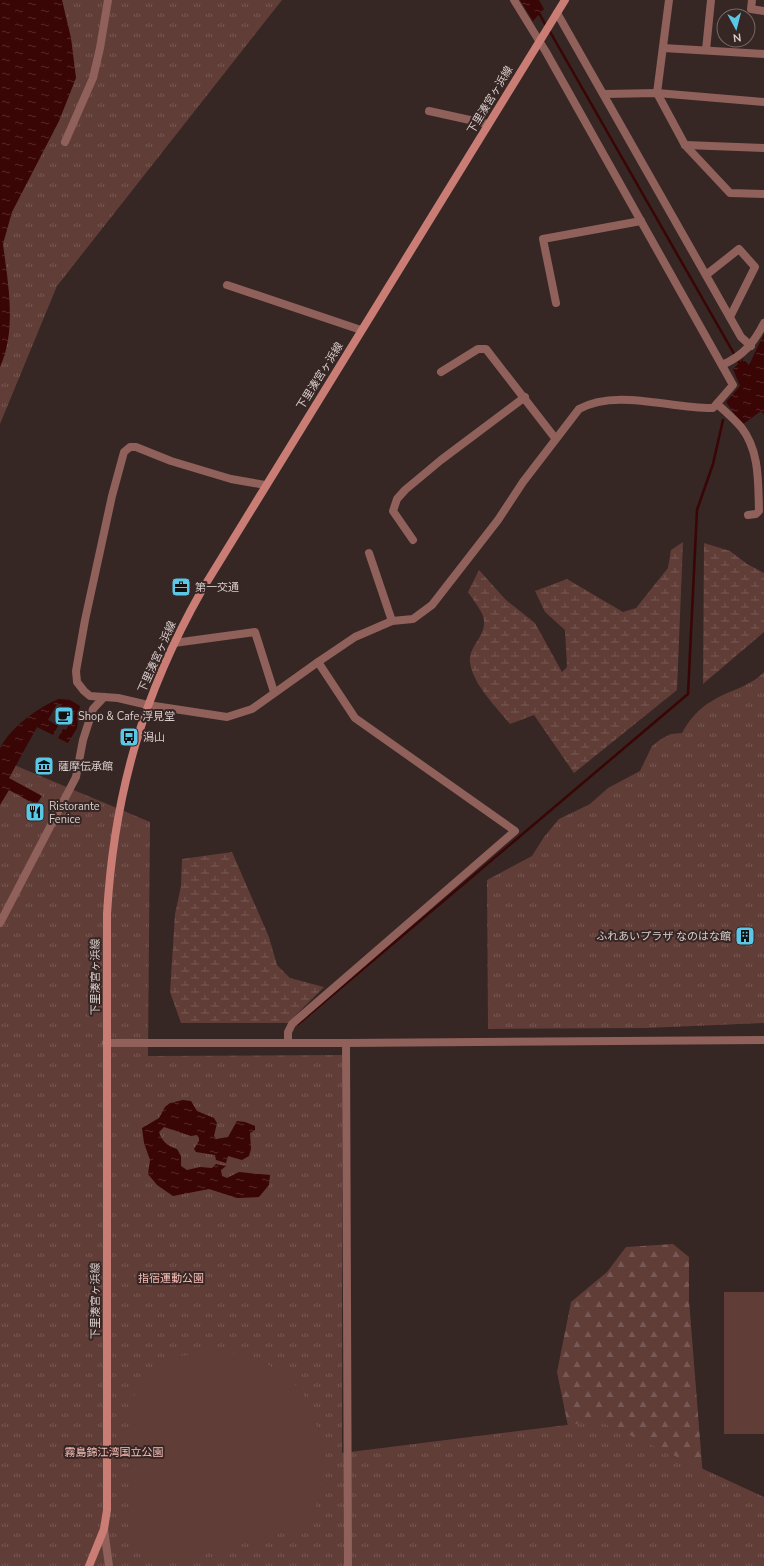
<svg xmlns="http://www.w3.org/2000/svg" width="764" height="1566" viewBox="0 0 764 1566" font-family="'Nunito Sans','Noto Sans JP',sans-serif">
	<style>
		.forest { fill: url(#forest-firs) }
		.wetland { fill: url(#wetland-marsh) }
		.park { fill: url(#park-tufts) }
		.pitch { fill: #613d38 }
		.water { fill: url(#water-ripples) }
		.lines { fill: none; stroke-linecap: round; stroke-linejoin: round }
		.stream { stroke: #390505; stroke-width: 2.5 }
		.minor { stroke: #90605a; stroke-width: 8 }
		.tertiary { stroke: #90605a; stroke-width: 8 }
		.secondary { stroke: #c97d74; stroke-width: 8 }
		.labels { text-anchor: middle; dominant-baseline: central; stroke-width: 4; stroke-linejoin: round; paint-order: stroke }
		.street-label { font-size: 11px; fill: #d9cecd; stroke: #362624 }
		.poi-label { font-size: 11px; fill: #d9cecd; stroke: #362624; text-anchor: start }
		.park-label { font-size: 11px; fill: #f7beb7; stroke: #362624 }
	</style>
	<defs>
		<pattern id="forest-firs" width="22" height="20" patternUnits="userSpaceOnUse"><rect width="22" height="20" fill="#613d38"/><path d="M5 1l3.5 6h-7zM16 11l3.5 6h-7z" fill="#775854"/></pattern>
		<pattern id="wetland-marsh" width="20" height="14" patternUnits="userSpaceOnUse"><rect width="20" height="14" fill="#613d38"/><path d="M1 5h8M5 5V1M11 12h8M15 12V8" fill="none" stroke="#775854"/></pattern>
		<pattern id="park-tufts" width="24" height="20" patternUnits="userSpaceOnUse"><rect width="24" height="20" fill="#613d38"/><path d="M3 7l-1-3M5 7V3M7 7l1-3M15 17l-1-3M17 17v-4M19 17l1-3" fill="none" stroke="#775854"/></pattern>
		<pattern id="water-ripples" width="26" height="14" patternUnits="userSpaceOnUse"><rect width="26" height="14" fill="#390505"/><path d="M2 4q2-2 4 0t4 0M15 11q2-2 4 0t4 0" fill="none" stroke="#552828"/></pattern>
	</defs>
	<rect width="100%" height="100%" fill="#362624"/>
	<!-- forest -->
	<path class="forest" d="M673 1244 689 1257V1300L706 1515 764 1566 574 1456 557 1372 571 1302 607 1272 626 1247Z"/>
	<!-- wetland -->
	<g class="wetland">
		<path d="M683 542 677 690 574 773 534 715 510 724C497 708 472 683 470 662 468 645 489 635 483 616 480 608 473 600 468 592L479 570 506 600 535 623 562 672 567 667 565 630 545 612 535 591 567 579 623 612 636 608 668 568 671 550Z"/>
		<path d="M704 543 730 551 747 564 764 573V632L703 684Z"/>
		<path d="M232 852 269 937 277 965 290 978 324 987 288 1023H181L170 992 175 914 181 886 182 859Z"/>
	</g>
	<!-- park -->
	<g class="park">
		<path d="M0 0H282L57 286 0 424Z"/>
		<path d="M764 672V1023L646 1028 488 1029 487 880 532 856 544 837 559 819 590 804 608 788 640 771 652 746 661 739 671 734 682 733C689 720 699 708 712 701 729 690 748 688 764 672Z"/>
		<path d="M0 759 150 822 148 1056 342 1055V1453L599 1421 764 1497V1566H0Z"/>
	</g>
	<!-- pitch -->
	<g class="pitch">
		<rect x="724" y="1292" width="40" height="142"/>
		<path d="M223 1352 257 1358 290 1378 309 1402 323 1445 319 1497 311 1519 285 1532 165 1564 139 1547 128 1530 134 1396 150 1371 179 1356Z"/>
	</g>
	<!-- water -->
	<g class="water">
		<path d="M0 0H62L71 38 76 78 59 121 12 212 3 244C8 284 17 329 0 367Z"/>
		<path d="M520 0H539L544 9 533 21Z"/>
		<path d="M764 334V414L761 411 742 425 726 402 740 386 733 369 743 359 749 365Z"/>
		<path d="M59 699 70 700 80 706 77 728 68 743 58 738 63 729 66 730 75 713 57 704 48 720 58 726 53 735 37 727 9 778 42 796 36 805 9 790 0 805C0 794 0 757 0 749 8 729 40 706 59 699Z"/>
		<path d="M183 1100 191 1101 197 1111 214 1118 217 1123 214 1136 216 1139 228 1137 237 1121 245 1122 255 1126V1130L250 1133 251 1149 249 1156 242 1160 228 1156 226 1163 216 1160 215 1155 196 1152 194 1149 199 1141V1138L197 1135 191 1136 164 1127 159 1132C162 1141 167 1146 177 1149L181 1156V1166L187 1170 200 1167 212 1168 216 1164 226 1166 221 1170 222 1176 227 1178 239 1172 270 1175 269 1185 259 1197 237 1198 209 1189 173 1196 157 1185 148 1174 150 1160 144 1143 142 1128 159 1118 165 1107 170 1103Z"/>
	</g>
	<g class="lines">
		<!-- stream -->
		<g class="stream">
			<path d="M539 13 546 26"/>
			<path d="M549 30 741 366"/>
			<path d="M298 1024 688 694 697 510 713 464 723 420"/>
		</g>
		<!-- minor -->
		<g class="minor">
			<path d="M669 0 657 93 685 145 730 193 764 194"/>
			<path d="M752 0 751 9 764 11"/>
			<path d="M557 13 741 337 751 346"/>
			<path d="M663 48 764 54"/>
			<path d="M706 50 711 0"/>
			<path d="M604 94 657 93 764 102"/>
			<path d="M429 111 488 124"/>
			<path d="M65 142 93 78 100 48 108 0"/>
			<path d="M685 145 764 148"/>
			<path d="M706 275 739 249 755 267 730 317"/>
			<path d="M227 285 361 330"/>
			<path d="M556 303 543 239 641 221"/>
			<path d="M722 365C743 356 754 343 764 323"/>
			<path d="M441 372 478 349H486L555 438"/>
			<path d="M717 404C725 411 734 419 741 427 760 451 758 483 759 511L756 514 748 515"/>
			<path d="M265 485 231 479 171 461 136 447H130L124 452 112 496 85 620 76 671 77 682 84 691 90 696 118 698 148 705 227 717 252 709 318 662 355 637 392 621 413 619 432 605 498 520 523 482 579 409C616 388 672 409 713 408L733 385 546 52 514 0"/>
			<path d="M413 540 393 511 397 499 405 490 441 460 525 397"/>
			<path d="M369 553 392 621"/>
			<path d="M174 643 255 632 274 692"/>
			<path d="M0 923 76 777 83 740 93 709 104 697"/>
			<path d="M288 1043V1032L292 1024 515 831 355 718 318 662"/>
			<path d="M346 1043 348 1566"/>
			<path d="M104 1529 109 1566"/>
		</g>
		<!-- tertiary -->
		<path class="tertiary" d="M106 1043H346L764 1040"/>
		<!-- secondary -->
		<path class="secondary" d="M89 1566 104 1529 107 1510V914C114 794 143 694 202 590L565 0"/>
	</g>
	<!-- icons -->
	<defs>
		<g id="office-square" transform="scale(1)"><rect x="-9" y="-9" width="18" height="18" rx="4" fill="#5bc7e7" stroke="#362624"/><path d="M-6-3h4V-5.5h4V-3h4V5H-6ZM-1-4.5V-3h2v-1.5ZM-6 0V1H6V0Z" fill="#111"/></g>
		<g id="cafe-square" transform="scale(1)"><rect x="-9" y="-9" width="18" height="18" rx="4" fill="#5bc7e7" stroke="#362624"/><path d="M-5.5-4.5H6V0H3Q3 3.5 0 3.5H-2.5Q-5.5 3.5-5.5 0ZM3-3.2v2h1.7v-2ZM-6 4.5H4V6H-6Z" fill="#111"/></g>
		<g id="bus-square" transform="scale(1)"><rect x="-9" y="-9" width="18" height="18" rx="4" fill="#5bc7e7" stroke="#362624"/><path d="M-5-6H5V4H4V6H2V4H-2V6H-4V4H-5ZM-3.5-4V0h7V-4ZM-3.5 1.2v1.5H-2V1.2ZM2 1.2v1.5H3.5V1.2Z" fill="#111"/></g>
		<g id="museum-square" transform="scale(1)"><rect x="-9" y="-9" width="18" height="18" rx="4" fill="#5bc7e7" stroke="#362624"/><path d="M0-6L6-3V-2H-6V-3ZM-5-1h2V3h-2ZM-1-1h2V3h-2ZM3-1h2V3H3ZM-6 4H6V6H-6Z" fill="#111"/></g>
		<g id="restaurant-square" transform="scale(1)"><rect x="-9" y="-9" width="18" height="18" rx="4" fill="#5bc7e7" stroke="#362624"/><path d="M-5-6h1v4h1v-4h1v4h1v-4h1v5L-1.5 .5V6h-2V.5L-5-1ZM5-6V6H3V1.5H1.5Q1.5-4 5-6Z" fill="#111"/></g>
		<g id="building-square" transform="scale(1)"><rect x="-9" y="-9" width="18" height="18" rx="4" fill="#5bc7e7" stroke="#362624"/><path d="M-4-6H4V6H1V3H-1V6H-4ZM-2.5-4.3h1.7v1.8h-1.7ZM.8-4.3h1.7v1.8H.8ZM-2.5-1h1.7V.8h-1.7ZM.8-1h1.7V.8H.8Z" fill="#111"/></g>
	</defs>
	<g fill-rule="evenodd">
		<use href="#office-square" x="181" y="587"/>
		<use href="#cafe-square" x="64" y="716"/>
		<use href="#bus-square" x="129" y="737"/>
		<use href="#museum-square" x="44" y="766"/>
		<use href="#restaurant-square" x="35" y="812"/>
		<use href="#building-square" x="745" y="936"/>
	</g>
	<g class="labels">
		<!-- street labels -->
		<g class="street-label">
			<text transform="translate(490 100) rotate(-59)">下里湊宮ヶ浜線</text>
			<text transform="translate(320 376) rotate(-58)">下里湊宮ヶ浜線</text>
			<text transform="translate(157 657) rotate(-66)">下里湊宮ヶ浜線</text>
			<text transform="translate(95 977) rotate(-90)">下里湊宮ヶ浜線</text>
			<text transform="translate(95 1301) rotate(-90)">下里湊宮ヶ浜線</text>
		</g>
		<!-- poi labels -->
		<g class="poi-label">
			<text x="195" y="587">第一交通</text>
			<text x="78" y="716">Shop &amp; Cafe 浮見堂</text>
			<text x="143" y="737">潟山</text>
			<text x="58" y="766">薩摩伝承館</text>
			<text x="49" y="806">Ristorante<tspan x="49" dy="13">Fenice</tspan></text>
			<text x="731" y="936" text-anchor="end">ふれあいプラザ なのはな館</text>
		</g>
		<!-- park labels -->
		<g class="park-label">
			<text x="171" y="1278">指宿運動公園</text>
			<text x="114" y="1452">霧島錦江湾国立公園</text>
		</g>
	</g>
	<!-- north arrow -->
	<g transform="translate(736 28) rotate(173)"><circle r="19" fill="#362624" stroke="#776968"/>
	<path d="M0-3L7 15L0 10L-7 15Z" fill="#5bc7e7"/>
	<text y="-6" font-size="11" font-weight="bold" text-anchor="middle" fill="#d9cecd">N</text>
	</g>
</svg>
